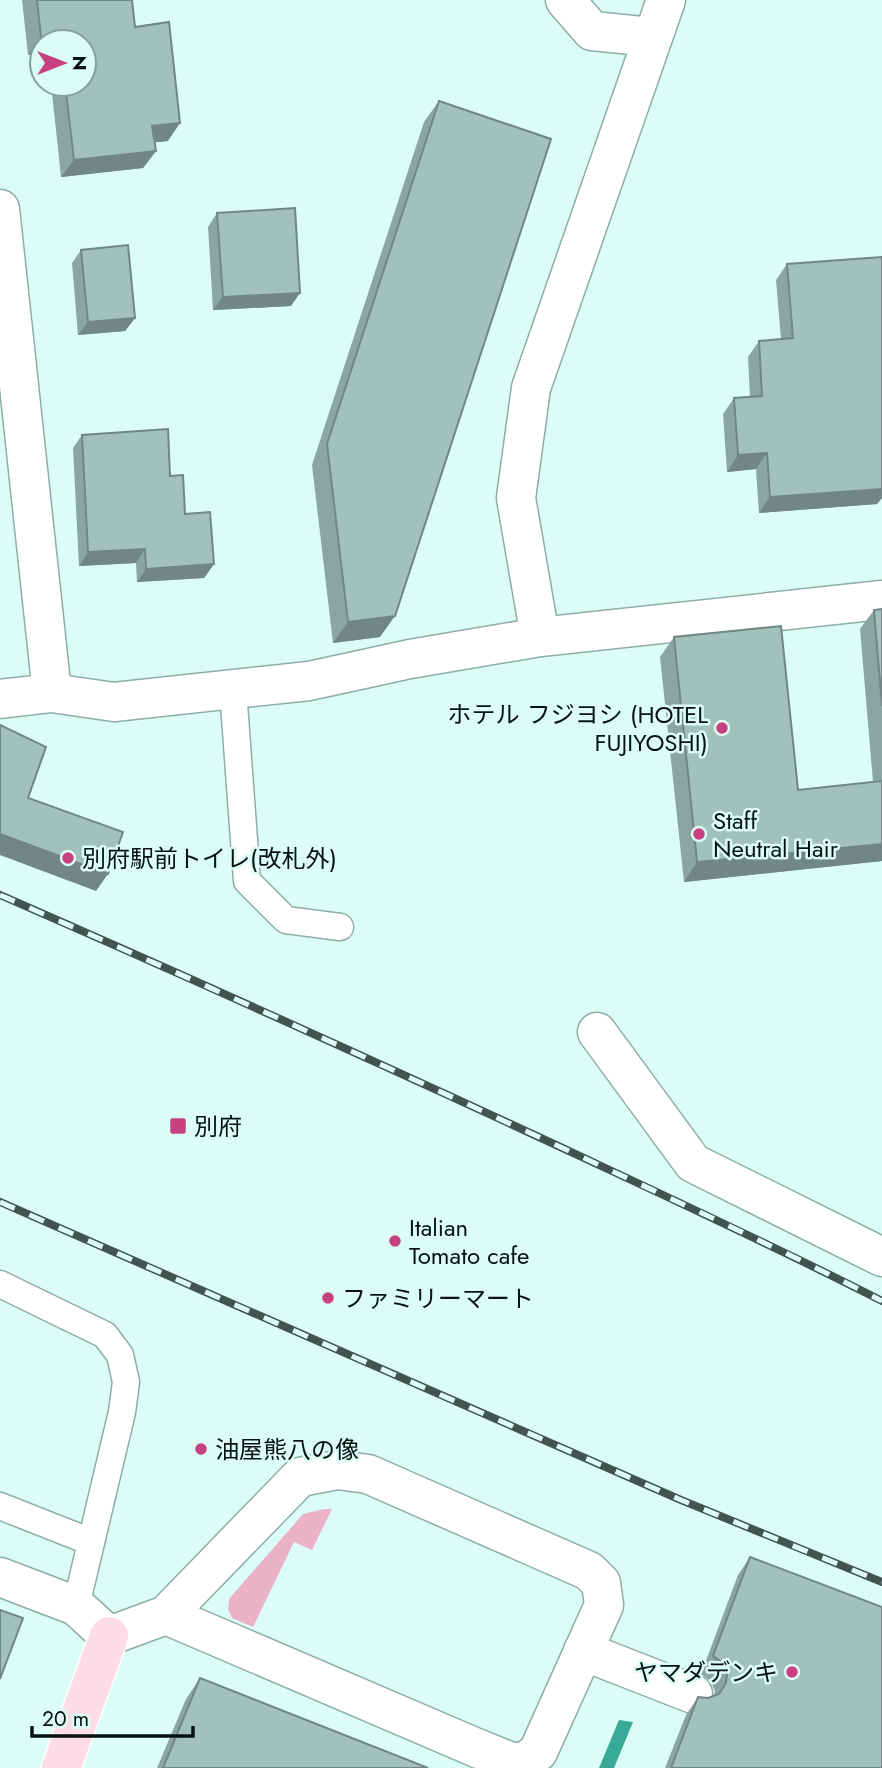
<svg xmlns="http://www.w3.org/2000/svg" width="882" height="1768" viewBox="0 0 882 1768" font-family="Jost,'Noto Sans JP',sans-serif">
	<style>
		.green { fill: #ebb2c7 }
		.water { fill: #3aaa98 }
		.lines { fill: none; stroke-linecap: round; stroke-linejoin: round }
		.lane-casing { stroke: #8eada6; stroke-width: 29 }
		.street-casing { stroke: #8eada6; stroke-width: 41 }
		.secondary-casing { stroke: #8eada6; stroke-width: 41 }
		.primary-casing { stroke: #fff; stroke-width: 41 }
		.lane { stroke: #fff; stroke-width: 26 }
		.street { stroke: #fff; stroke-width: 38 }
		.secondary { stroke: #fff; stroke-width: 38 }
		.primary { stroke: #fddce8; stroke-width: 38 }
		.rail-casing { stroke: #425450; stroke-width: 8 }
		.rail { stroke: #dcfdf6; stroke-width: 5; stroke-dasharray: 16; stroke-linecap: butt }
		.wall { fill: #8ba6a1 }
		.shaded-wall { fill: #718783 }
		.building { fill: #a2c1bb; stroke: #718783; stroke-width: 2 }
		.poi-dot { fill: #c74181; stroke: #dcfdf6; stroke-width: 2.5 }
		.labels { text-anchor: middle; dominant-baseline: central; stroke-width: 5; stroke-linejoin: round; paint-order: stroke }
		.poi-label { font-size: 24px; fill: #06120f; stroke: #dcfdf6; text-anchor: start }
	</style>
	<rect width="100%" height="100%" fill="#dcfdf6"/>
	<!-- green -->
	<path class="green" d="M324 1509H332L312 1550 294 1542 253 1627 232 1618 228 1609 229 1599 303 1514Z"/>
	<!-- water -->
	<path class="water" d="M619 1720 633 1722 614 1768H599Z"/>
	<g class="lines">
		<!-- lane casing -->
		<g class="lane-casing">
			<g id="lane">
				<path d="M233 690 247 881 286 920 340 927"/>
				<path d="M0 1284 105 1335 120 1355 126 1382 122 1412 76 1606"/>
				<path d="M0 1506 91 1542"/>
			</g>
		</g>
		<!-- street casing -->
		<g class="street-casing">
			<g id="street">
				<path d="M565 0 592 31 652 37"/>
				<path d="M0 209 52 693"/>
				<path d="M0 699 52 693 114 702 309 681 410 659 540 637 882 600"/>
				<path d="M109 1636 166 1615 300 1477 337 1470 368 1474 589 1571 601 1583 604 1605 538 1752 523 1763 509 1761 479 1749 166 1615"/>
				<path d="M583 1651 693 1694"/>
			</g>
		</g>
		<!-- secondary casing -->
		<g class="secondary-casing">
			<g id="secondary">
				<path d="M540 637 516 498 531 388 666 0"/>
				<path d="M597 1032 693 1163 882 1257"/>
				<path d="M0 1577 76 1606 109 1636"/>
			</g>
		</g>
		<!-- primary casing -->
		<g class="primary-casing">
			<path id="primary" d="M61 1768 109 1636"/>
		</g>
		<!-- lane -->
		<use href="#lane" class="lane"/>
		<!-- street -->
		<use href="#street" class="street"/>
		<!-- secondary -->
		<use href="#secondary" class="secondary"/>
		<!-- primary -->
		<use href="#primary" class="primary"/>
		<!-- rail casing -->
		<g class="rail-casing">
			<g id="rail">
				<path d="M0 895C206 985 411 1077 614 1172 704 1214 794 1256 882 1301"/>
				<path d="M0 1202 681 1500 882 1582"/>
			</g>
		</g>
		<!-- rail -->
		<use href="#rail" class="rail"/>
	</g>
	<!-- wall -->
	<g class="wall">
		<path d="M22 0H132L135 27 168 141 154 142 156 151 143 168 61 177 51 84H84V42H42L28 55Z"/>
		<path d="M439 101 380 637 333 643 312 465 424 122Z"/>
		<path d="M217 213 291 306 213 310 208 227Z"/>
		<path d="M81 250 135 318 125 331 78 335 72 263Z"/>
		<path d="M787 264 877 504 759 513 756 469 727 472 723 414 734 398 750 397 748 357 759 341 781 339 776 280Z"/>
		<path d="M82 435 170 476 185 514 214 564 204 578 137 582 136 563 79 566 73 448Z"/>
		<path d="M882 609V861L684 882 660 657 674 637 798 790 873 782 860 629 874 610Z"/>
		<path d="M750 1557 882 1768H665L686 1715 698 1697 708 1698 714 1695 715 1691 710 1681 701 1674 738 1575Z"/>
		<path d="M200 1678 428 1768H157L186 1699Z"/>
	</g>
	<!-- shaded-wall -->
	<g class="shaded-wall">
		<path d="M60 36 55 42H42V54L28 55 41 37Z"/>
		<path d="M180 123 168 141 140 144 152 126Z"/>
		<path d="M156 151 143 168 61 177 74 160Z"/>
		<path d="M300 293 291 306 213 310 223 297Z"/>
		<path d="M135 318 125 331 78 335 88 322Z"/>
		<path d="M767 453 756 469 727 472 738 455Z"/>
		<path d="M882 489V498L877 504 759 513 770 497Z"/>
		<path d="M145 549 136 563 79 566 88 552Z"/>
		<path d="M214 564 204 578 137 582 146 569Z"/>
		<path d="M395 616 380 637 333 643 348 622Z"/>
		<path d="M0 834 108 874 96 891 0 855Z"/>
		<path d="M882 844V861L684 882 697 862Z"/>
	</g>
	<!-- building -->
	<g class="building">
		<path d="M37 0H132L135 27 169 22 180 123 152 126 156 151 74 160 65 84H84V42H60V36L41 37Z"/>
		<path d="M439 101 551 139 395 616 348 622 327 444Z"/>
		<path d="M295 208 300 293 223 297 217 213Z"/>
		<path d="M128 245 135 318 88 322 81 250Z"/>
		<path d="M882 257V489L770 497 767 453 738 455 734 398 762 396 759 341 793 338 787 264Z"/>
		<path d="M168 429 170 476 183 475 185 514 210 512 214 564 146 569 145 549 88 552 82 435Z"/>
		<path d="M882 609V706L874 610Z"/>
		<path d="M781 626 798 790 882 781V844L697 862 674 637Z"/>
		<path d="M0 725 46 747 28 798 123 832 108 874 0 834Z"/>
		<path d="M750 1557 882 1607V1768H671L698 1697 708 1698 719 1694 726 1683 727 1674 723 1663 713 1656Z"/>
		<path d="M0 1610 23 1618 0 1679Z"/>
		<path d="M200 1678 428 1768H163Z"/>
	</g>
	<!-- markers -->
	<g class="poi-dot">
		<circle cx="722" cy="728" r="7"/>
		<circle cx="699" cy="834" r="7"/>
		<circle cx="68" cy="858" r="7"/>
		<rect x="169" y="1117" width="18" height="18" rx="3.5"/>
		<circle cx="395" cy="1241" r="7"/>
		<circle cx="328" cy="1298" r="7"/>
		<circle cx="201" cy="1449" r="7"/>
		<circle cx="792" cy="1672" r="7"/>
	</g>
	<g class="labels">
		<!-- poi labels -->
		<g class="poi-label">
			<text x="708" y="714" text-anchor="end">ホテル フジヨシ (HOTEL<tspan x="708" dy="28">FUJIYOSHI)</tspan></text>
			<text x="713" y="820">Staff<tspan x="713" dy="28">Neutral Hair</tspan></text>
			<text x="82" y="858">別府駅前トイレ(改札外)</text>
			<text x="194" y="1126">別府</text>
			<text x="409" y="1227">Italian<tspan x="409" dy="28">Tomato cafe</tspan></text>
			<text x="342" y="1298">ファミリーマート</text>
			<text x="215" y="1449">油屋熊八の像</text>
			<text x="778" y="1672" text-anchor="end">ヤマダデンキ</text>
		</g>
	</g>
	<!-- north arrow -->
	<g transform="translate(63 63) rotate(90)"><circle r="33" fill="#dcfdf6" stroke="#869f9a" stroke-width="2"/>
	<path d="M0-5L12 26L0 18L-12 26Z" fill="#c74181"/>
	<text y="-10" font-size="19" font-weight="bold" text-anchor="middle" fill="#06120f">N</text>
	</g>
	<!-- scale -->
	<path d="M32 1726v10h161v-10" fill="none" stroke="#06120f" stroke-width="3.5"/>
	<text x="42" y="1726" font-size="21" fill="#06120f" stroke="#dcfdf6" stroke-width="5" paint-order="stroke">20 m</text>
</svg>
